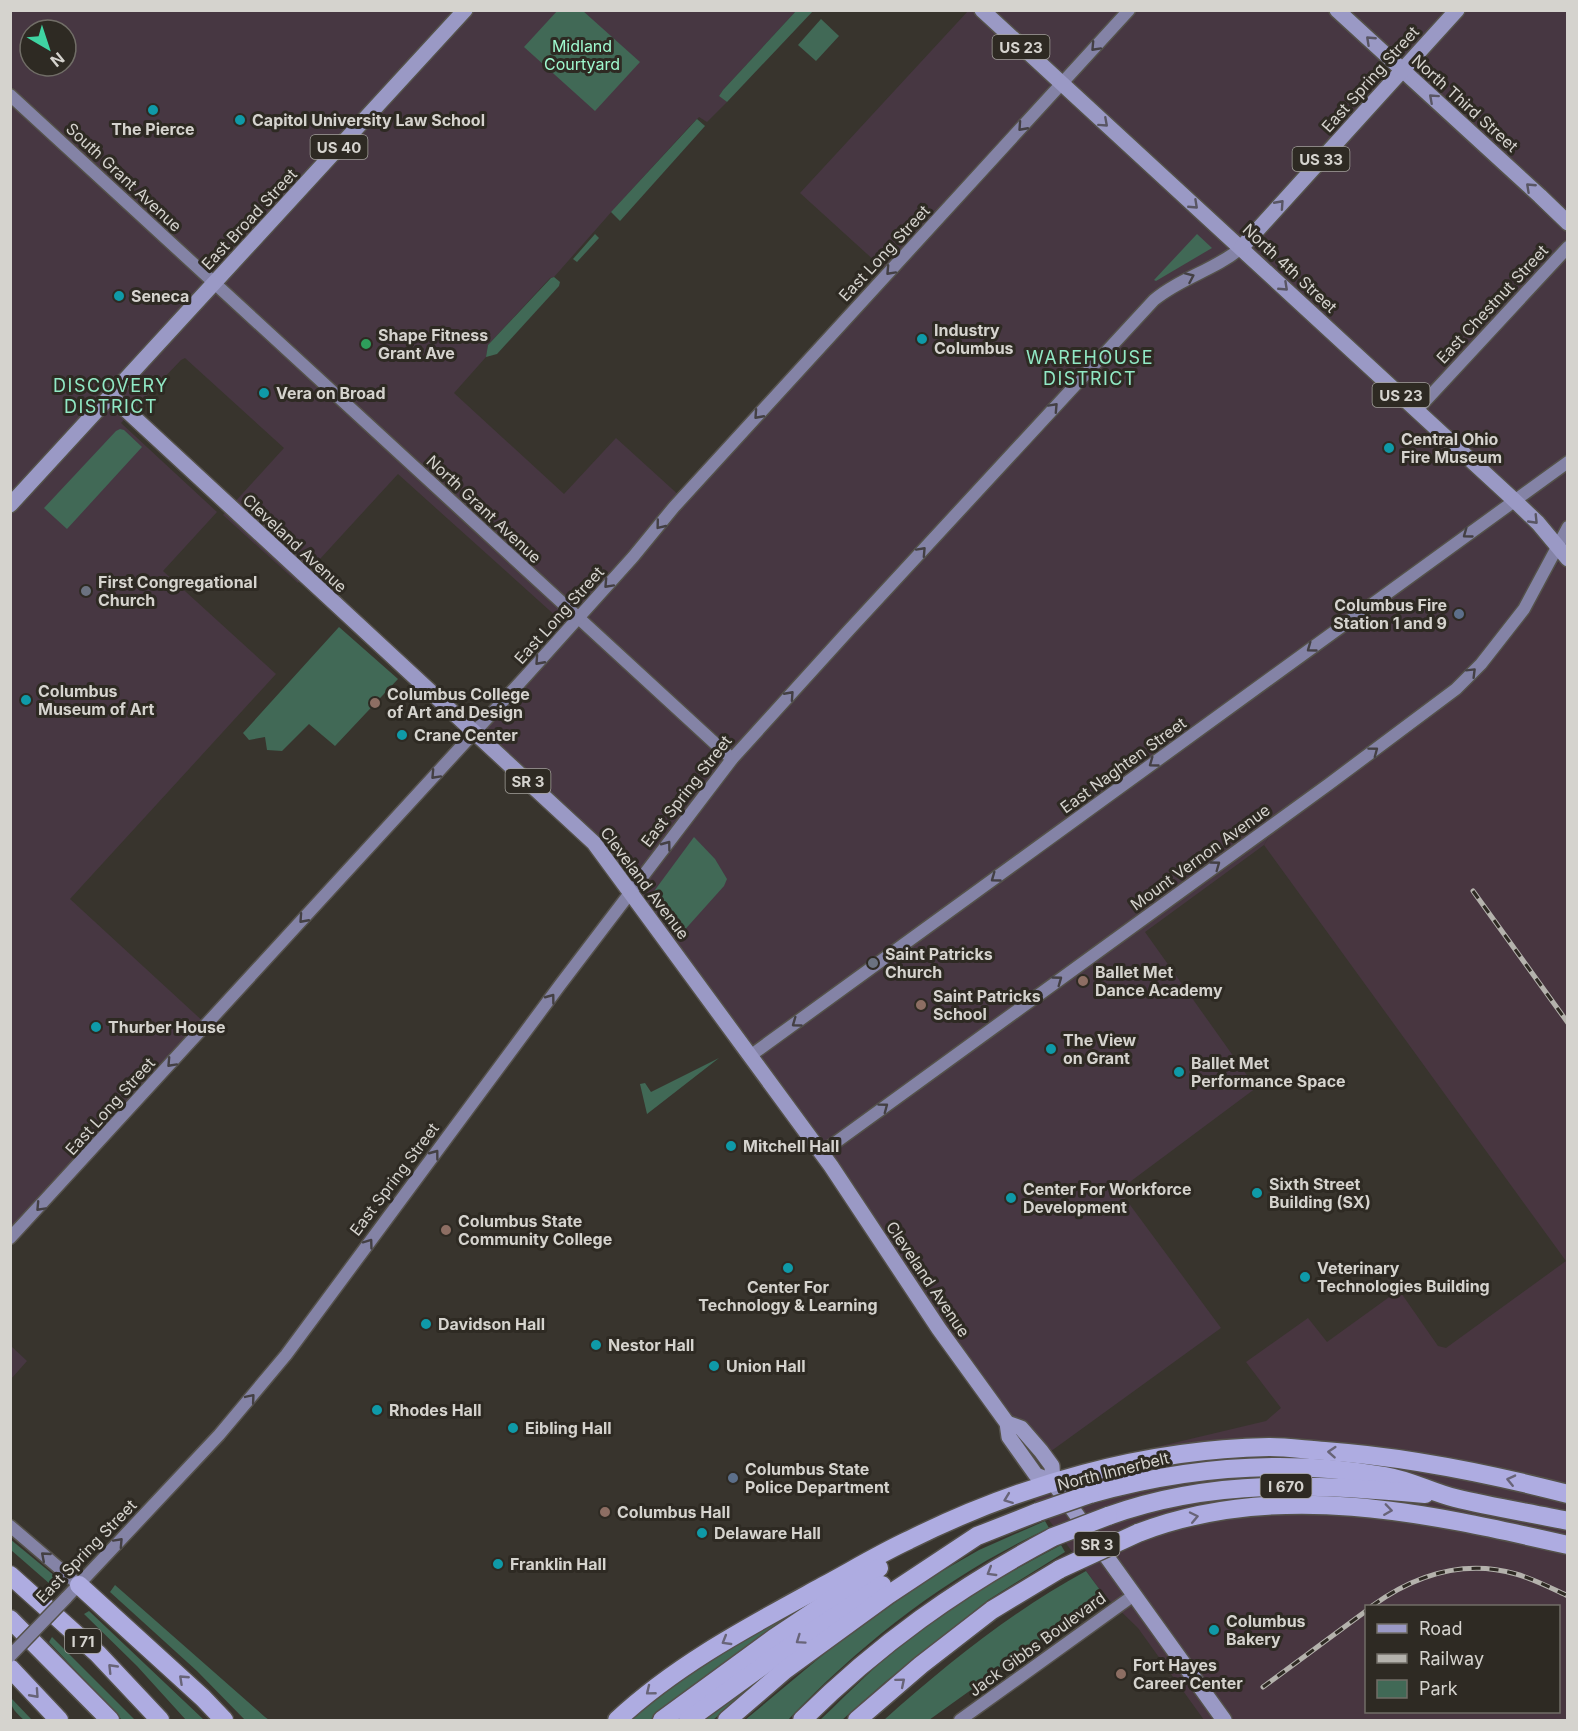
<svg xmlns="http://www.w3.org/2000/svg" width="1578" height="1731" viewBox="0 0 1578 1731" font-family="Inter,sans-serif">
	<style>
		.commercial { fill: #473742; fill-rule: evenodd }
		.industrial { fill: #483640; fill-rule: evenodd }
		.green { fill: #416956 }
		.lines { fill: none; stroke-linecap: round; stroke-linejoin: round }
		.secondary-casing { stroke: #54514a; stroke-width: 15 }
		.primary-casing { stroke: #54514a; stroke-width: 18 }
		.highway-casing { stroke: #54514a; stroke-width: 21 }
		.secondary { stroke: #8483a6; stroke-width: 12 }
		.primary { stroke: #9a99c5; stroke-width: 15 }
		.highway { stroke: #aeace1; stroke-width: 18 }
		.rail-casing { stroke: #b4b2ac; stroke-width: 5 }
		.rail { stroke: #2e2a23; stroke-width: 3; stroke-dasharray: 9; stroke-linecap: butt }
		.secondary-bridge-casing { stroke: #54514a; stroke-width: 15; stroke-linecap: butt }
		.highway-bridge-casing { stroke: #54514a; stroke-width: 21; stroke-linecap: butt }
		.secondary-bridge { stroke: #8483a6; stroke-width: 12 }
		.highway-bridge { stroke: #aeace1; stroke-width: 18 }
		.oneway { stroke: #595664 }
		.oneway2 { stroke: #444044 }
		.oneway3 { stroke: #686478 }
		.culture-dot { fill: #0f9aa8; stroke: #2e2a23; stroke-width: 2 }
		.leisure-dot { fill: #2e9e5b; stroke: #2e2a23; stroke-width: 2 }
		.worship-dot { fill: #6b7280; stroke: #2e2a23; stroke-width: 2 }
		.service-dot { fill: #5c6f8a; stroke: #2e2a23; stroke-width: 2 }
		.education-dot { fill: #8d6e63; stroke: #2e2a23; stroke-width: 2 }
		.labels { text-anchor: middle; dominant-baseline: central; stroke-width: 6; stroke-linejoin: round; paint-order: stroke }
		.shield { fill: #2e2a23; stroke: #a3a09b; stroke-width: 1.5 }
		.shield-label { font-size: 15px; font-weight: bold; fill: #d5d3ce }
		.park-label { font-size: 16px; fill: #9ff9cf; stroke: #2e2a23 }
		.street-label { font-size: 16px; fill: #d5d3ce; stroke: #2e2a23 }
		.poi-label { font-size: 16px; font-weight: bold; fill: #d5d3ce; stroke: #2e2a23; text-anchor: start }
		.neighbourhood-label { font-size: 18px; letter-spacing: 1.5px; fill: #91e9c5; stroke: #2e2a23 }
	</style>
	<rect width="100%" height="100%" fill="#38342d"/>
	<!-- commercial -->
	<g class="commercial">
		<path d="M11 11H796L723 90 719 96 727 102 707 122 699 117 690 126 613 210 554 277 550 278 488 345 486 357 454 393 564 494 616 438 682 498 888 273 800 193 968 11H1567V550L1514 630 1487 664 1278 821 1264 845 1145 932 1256 1088 1119 1190 1221 1328 1036 1462 602 853 474 732 569 628 398 474 298 583 223 515 284 448 185 358 181 360 121 423 217 512 163 571 276 674 70 899 207 1025 11 1238ZM30 30H66V66H30Z"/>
		<path d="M11 1346 27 1361 11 1379Z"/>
	</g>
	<!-- industrial -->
	<path class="industrial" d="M1567 550V1720H1204L1138 1628 1103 1594 1022 1483 1081 1465 1266 1421 1281 1408 1246 1362 1308 1318 1327 1342 1399 1290 1438 1346 1446 1348 1566 1261 1264 845 1278 821 1453 695 1514 630ZM1366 1606H1558V1712H1366Z"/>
	<!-- green -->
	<g class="green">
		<path d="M558 10 583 11 640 62 595 111 524 47Z"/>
		<path d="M796 11H813L727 102 719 96 723 90Z"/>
		<path d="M821 19 839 36 816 61 798 45Z"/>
		<path d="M697 119 705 126 620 221 611 212Z"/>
		<path d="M595 234 599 238 577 262 573 259Z"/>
		<path d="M1197 234 1212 248 1156 281 1154 280Z"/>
		<path d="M554 277 560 282 559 286 497 354 486 357 488 345 551 278Z"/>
		<path d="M120 429 124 430 142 447 67 529 44 508 116 431Z"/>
		<path d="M339 627 398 679 335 746 309 724 282 751 267 750 265 737 249 740 243 733Z"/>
		<path d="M694 837 715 859 727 879 724 886 681 934 652 894Z"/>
		<path d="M719 1058 647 1114 640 1084 645 1083 651 1092Z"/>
		<path d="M1045 1521 1049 1528C950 1574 863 1641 788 1720H745L830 1649 925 1581 979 1550Z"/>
		<path d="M10 1539 56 1577 50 1584 11 1550Z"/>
		<path d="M1061 1545 1065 1552 988 1600 885 1682 842 1720H820C852 1690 883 1657 919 1630 964 1597 1012 1571 1061 1545Z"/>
		<path d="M1086 1571 1100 1590 1099 1600 1091 1609H1084L929 1720H884C947 1664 1011 1612 1086 1571Z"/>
		<path d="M115 1585 265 1717 269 1720H245L197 1671 110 1592Z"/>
		<path d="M811 1601 812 1603 691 1688 650 1720H625L681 1675Z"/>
		<path d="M89 1611 204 1720H186L137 1666 84 1614Z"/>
		<path d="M52 1637 135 1720H122L49 1642Z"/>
		<path d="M749 1685 751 1687 713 1720H700Z"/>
		<path d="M10 1698H11L32 1720H24C17 1714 10 1707 10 1698Z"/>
	</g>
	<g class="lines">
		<!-- secondary casing -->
		<g class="secondary-casing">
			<g id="secondary">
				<path d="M10 95 732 759"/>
				<path d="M1417 410 1568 247"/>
				<path d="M750 1056 1568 462"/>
				<path d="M821 1153 1329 784 1456 689 1481 664 1524 609 1568 527"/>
				<path d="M10 1238 526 676 633 557 674 507 1129 10"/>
				<path d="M10 1526 79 1585"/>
				<path d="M66 1598 219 1435 286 1355 560 985 732 759 849 630 1154 300C1180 278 1215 270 1241 248"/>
				<path d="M960 1720 1134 1595"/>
			</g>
		</g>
		<!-- primary casing -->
		<g class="primary-casing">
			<g id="primary">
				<path d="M982 10 1514 500 1538 523 1568 559"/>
				<path d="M1337 10 1540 196 1568 223"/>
				<path d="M1241 248 1457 10"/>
				<path d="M111 396 594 843 831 1166 939 1329 1007 1423 1009 1437 1036 1475 1053 1482"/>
				<path d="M10 505 465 10"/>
				<path d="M1007 1423 1021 1428 1041 1451 1052 1466 1053 1482 1224 1720"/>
			</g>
		</g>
		<!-- highway casing -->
		<g class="highway-casing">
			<g id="highway">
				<path d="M1090 1494C1186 1467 1287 1459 1385 1476 1410 1480 1431 1492 1455 1498 1492 1507 1530 1513 1568 1521"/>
				<path d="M1108 1516C1213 1478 1317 1484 1425 1494"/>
				<path d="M1138 1533C1277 1479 1427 1513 1568 1545"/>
				<path d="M10 1575 98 1654 160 1720"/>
				<path d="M79 1585 203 1698 224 1720"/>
				<path d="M10 1619 110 1720"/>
				<path d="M10 1668 59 1720"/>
				<path d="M617 1720C677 1664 750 1626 823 1586 851 1571 879 1554 909 1540 1019 1485 1145 1449 1269 1447 1288 1447 1307 1450 1325 1451 1408 1457 1487 1473 1568 1494"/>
				<path d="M662 1720 774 1638 879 1568"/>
				<path d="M688 1720 779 1654 882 1585"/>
				<path d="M727 1720 785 1670 888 1595 977 1536 1038 1512"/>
				<path d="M802 1720C879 1644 957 1588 1053 1537"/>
				<path d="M857 1720 921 1665 992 1610 1060 1569"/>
			</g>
		</g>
		<!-- secondary -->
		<use href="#secondary" class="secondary"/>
		<!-- primary -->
		<use href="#primary" class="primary"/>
		<!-- highway -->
		<use href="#highway" class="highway"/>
		<!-- rail casing -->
		<g class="rail-casing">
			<g id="rail">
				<path d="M1473 891 1568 1023"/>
				<path d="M1372 1606C1415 1575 1464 1559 1516 1574 1534 1579 1551 1588 1568 1596"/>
				<path d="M1263 1687 1366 1611"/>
			</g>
		</g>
		<!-- rail -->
		<use href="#rail" class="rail"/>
		<!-- secondary-bridge casing -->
		<g class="secondary-bridge-casing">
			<path id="secondary-bridge" d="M10 1656 66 1598"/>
		</g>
		<!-- highway-bridge casing -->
		<g class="highway-bridge-casing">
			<g id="highway-bridge">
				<path d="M1038 1512 1090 1494"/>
				<path d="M1053 1537 1108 1516"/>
				<path d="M1060 1569 1138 1533"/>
			</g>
		</g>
		<!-- secondary-bridge -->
		<use href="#secondary-bridge" class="secondary-bridge"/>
		<!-- highway-bridge -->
		<use href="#highway-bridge" class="highway-bridge"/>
	</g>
	<!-- one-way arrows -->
	<defs><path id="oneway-chevron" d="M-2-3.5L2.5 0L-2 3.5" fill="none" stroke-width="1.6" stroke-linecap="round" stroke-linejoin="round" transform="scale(1.5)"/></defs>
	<g class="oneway">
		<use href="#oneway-chevron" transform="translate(1370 40) rotate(-137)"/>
		<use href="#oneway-chevron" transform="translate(1433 98) rotate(-138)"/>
		<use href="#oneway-chevron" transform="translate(1104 123) rotate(42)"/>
		<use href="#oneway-chevron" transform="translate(1530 187) rotate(-137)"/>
		<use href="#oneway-chevron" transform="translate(1280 204) rotate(-48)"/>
		<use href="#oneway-chevron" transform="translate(1194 205) rotate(43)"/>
		<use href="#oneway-chevron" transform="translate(1284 287) rotate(43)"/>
		<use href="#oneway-chevron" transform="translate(1534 520) rotate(46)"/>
	</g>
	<g class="oneway2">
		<use href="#oneway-chevron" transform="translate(1095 47) rotate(133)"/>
		<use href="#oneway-chevron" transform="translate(1022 127) rotate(132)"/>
		<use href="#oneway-chevron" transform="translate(890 271) rotate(133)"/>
		<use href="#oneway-chevron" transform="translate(1190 277) rotate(-24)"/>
		<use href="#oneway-chevron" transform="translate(1054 407) rotate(-47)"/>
		<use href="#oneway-chevron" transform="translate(758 415) rotate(132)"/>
		<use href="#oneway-chevron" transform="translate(660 525) rotate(129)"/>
		<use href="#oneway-chevron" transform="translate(1467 534) rotate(144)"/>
		<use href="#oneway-chevron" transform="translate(922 551) rotate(-47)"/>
		<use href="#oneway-chevron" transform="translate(608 584) rotate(133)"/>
		<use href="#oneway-chevron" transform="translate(1311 648) rotate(144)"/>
		<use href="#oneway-chevron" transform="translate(539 661) rotate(132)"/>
		<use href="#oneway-chevron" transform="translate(1472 672) rotate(-45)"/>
		<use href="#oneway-chevron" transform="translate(790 695) rotate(-48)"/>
		<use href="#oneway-chevron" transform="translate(1374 751) rotate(-37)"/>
		<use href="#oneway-chevron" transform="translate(1153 763) rotate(144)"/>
		<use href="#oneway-chevron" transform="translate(435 775) rotate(133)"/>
		<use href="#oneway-chevron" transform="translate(667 845) rotate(-53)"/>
		<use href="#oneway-chevron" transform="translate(1216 865) rotate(-36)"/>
		<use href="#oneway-chevron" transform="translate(995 878) rotate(144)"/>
		<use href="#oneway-chevron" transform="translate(303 919) rotate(132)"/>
		<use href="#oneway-chevron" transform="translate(1058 980) rotate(-36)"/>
		<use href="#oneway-chevron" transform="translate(551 998) rotate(-53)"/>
		<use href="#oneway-chevron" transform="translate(796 1023) rotate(144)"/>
		<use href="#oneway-chevron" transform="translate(171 1063) rotate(133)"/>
		<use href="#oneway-chevron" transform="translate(884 1107) rotate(-37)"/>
		<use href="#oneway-chevron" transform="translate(435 1154) rotate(-53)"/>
		<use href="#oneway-chevron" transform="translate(40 1207) rotate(133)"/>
		<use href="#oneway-chevron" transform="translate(369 1243) rotate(-54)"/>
		<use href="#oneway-chevron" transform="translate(251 1398) rotate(-50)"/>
		<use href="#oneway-chevron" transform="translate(119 1542) rotate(-47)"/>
		<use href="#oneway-chevron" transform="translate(45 1556) rotate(-139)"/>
	</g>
	<g class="oneway3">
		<use href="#oneway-chevron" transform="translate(1332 1452) rotate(-176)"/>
		<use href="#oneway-chevron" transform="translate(1511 1480) rotate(-167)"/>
		<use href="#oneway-chevron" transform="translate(1008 1499) rotate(159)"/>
		<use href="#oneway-chevron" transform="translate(1388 1510) rotate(8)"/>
		<use href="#oneway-chevron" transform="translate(1194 1517) rotate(-12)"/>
		<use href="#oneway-chevron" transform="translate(991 1572) rotate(149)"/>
		<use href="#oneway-chevron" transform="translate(800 1640) rotate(145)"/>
		<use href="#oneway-chevron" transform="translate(726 1641) rotate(149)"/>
		<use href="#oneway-chevron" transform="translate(112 1668) rotate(-134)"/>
		<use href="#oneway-chevron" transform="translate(183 1679) rotate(-137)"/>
		<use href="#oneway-chevron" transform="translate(901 1682) rotate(-40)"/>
		<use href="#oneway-chevron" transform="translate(650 1691) rotate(141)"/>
		<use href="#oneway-chevron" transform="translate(35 1694) rotate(48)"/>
	</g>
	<!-- markers -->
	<g class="culture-dot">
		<circle cx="153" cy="110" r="6"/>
		<circle cx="240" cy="120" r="6"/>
		<circle cx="119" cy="296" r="6"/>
		<circle cx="922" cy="339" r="6"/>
		<circle cx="264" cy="393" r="6"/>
		<circle cx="1389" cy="448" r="6"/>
		<circle cx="26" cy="700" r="6"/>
		<circle cx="402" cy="735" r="6"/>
		<circle cx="96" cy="1027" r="6"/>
		<circle cx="1051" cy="1049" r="6"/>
		<circle cx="1179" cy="1072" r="6"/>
		<circle cx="731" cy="1146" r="6"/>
		<circle cx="1257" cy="1193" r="6"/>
		<circle cx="1011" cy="1198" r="6"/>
		<circle cx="788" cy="1268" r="6"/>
		<circle cx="1305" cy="1277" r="6"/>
		<circle cx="426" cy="1324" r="6"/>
		<circle cx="596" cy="1345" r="6"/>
		<circle cx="714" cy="1366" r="6"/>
		<circle cx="377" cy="1410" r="6"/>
		<circle cx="513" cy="1428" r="6"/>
		<circle cx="702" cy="1533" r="6"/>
		<circle cx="498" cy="1564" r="6"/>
		<circle cx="1214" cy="1630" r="6"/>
	</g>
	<circle class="leisure-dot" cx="366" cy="344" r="6"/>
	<g class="worship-dot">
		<circle cx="86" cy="591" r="6"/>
		<circle cx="873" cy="963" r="6"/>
	</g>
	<g class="service-dot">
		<circle cx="1459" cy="614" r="6"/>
		<circle cx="733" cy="1478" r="6"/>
	</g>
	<g class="education-dot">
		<circle cx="375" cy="703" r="6"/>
		<circle cx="1083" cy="981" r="6"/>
		<circle cx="921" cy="1005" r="6"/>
		<circle cx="446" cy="1230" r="6"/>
		<circle cx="605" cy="1512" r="6"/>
		<circle cx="1121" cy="1674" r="6"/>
	</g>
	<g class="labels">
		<!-- shield labels -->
		<g class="shield">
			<rect x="992.5" y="35" width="57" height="24" rx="4.5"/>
			<rect x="310.5" y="135" width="57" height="24" rx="4.5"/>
			<rect x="1292.5" y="147" width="57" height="24" rx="4.5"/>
			<rect x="1372.5" y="383" width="57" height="24" rx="4.5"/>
			<rect x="505.5" y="769" width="45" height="24" rx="4.5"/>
			<rect x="1260.5" y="1474" width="51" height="24" rx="4.5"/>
			<rect x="1074.5" y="1532" width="45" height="24" rx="4.5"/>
			<rect x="65" y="1629" width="36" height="24" rx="4.5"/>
		</g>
		<g class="shield-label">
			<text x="1021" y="47">US 23</text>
			<text x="339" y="147">US 40</text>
			<text x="1321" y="159">US 33</text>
			<text x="1401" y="395">US 23</text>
			<text x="528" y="781">SR 3</text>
			<text x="1286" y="1486">I 670</text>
			<text x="1097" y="1544">SR 3</text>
			<text x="83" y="1641">I 71</text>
		</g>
		<!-- park labels -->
		<g class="park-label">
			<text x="582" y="46">Midland<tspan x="582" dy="18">Courtyard</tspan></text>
		</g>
		<!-- street labels -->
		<g class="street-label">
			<text transform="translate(1370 79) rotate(-48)">East Spring Street</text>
			<text transform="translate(1465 103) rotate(42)">North Third Street</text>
			<text transform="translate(124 177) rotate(43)">South Grant Avenue</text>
			<text transform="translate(249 219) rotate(-47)">East Broad Street</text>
			<text transform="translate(884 253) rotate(-47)">East Long Street</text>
			<text transform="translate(1290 268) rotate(43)">North 4th Street</text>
			<text transform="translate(1492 304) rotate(-47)">East Chestnut Street</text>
			<text transform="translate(484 509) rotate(43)">North Grant Avenue</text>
			<text transform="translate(295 543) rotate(43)">Cleveland Avenue</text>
			<text transform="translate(559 615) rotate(-48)">East Long Street</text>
			<text transform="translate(1123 765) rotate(-36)">East Naghten Street</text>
			<text transform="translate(686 791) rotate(-52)">East Spring Street</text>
			<text transform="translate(1200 857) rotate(-36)">Mount Vernon Avenue</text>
			<text transform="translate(645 883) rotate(53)">Cleveland Avenue</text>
			<text transform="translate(110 1106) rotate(-48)">East Long Street</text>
			<text transform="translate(394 1179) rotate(-53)">East Spring Street</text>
			<text transform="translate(928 1279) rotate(56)">Cleveland Avenue</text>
			<text transform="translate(1113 1471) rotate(-14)">North Innerbelt</text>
			<text transform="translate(86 1551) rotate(-46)">East Spring Street</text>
			<text transform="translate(1037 1644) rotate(-36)">Jack Gibbs Boulevard</text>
		</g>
		<!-- poi labels -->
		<g class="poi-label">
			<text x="252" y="120">Capitol University Law School</text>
			<text x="153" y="129" text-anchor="middle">The Pierce</text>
			<text x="131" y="296">Seneca</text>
			<text x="934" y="330">Industry<tspan x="934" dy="18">Columbus</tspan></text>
			<text x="378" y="335">Shape Fitness<tspan x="378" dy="18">Grant Ave</tspan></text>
			<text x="276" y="393">Vera on Broad</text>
			<text x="1401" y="439">Central Ohio<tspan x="1401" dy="18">Fire Museum</tspan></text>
			<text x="98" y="582">First Congregational<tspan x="98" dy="18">Church</tspan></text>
			<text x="1447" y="605" text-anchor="end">Columbus Fire<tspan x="1447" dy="18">Station 1 and 9</tspan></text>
			<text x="38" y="691">Columbus<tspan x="38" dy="18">Museum of Art</tspan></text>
			<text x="387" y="694">Columbus College<tspan x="387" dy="18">of Art and Design</tspan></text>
			<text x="414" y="735">Crane Center</text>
			<text x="885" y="954">Saint Patricks<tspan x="885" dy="18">Church</tspan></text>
			<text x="1095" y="972">Ballet Met<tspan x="1095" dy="18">Dance Academy</tspan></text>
			<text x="933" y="996">Saint Patricks<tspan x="933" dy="18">School</tspan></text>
			<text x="108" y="1027">Thurber House</text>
			<text x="1063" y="1040">The View<tspan x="1063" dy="18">on Grant</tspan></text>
			<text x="1191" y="1063">Ballet Met<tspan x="1191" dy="18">Performance Space</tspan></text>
			<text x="743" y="1146">Mitchell Hall</text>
			<text x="1269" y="1184">Sixth Street<tspan x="1269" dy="18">Building (SX)</tspan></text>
			<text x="1023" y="1189">Center For Workforce<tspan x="1023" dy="18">Development</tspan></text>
			<text x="458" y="1221">Columbus State<tspan x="458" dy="18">Community College</tspan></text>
			<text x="1317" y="1268">Veterinary<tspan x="1317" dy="18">Technologies Building</tspan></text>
			<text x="788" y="1287" text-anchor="middle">Center For<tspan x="788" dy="18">Technology &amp; Learning</tspan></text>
			<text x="438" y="1324">Davidson Hall</text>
			<text x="608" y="1345">Nestor Hall</text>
			<text x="726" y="1366">Union Hall</text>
			<text x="389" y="1410">Rhodes Hall</text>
			<text x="525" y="1428">Eibling Hall</text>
			<text x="745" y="1469">Columbus State<tspan x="745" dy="18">Police Department</tspan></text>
			<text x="617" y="1512">Columbus Hall</text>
			<text x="714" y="1533">Delaware Hall</text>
			<text x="510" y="1564">Franklin Hall</text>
			<text x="1226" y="1621">Columbus<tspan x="1226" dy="18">Bakery</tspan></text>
			<text x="1133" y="1665">Fort Hayes<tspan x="1133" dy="18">Career Center</tspan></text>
		</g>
		<!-- neighbourhood labels -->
		<g class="neighbourhood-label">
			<text x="1090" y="357">WAREHOUSE<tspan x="1090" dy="21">DISTRICT</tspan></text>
			<text x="111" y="385">DISCOVERY<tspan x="111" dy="21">DISTRICT</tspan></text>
		</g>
	</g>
	<!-- border -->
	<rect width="1578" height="1731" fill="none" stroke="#d5d3ce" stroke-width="24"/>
	<!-- legend -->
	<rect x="1365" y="1605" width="195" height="108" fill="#2e2a23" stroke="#716e67" stroke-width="1.5"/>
	<rect x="1377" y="1624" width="30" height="9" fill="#9a99c5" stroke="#716e67" stroke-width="1.5"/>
	<text x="1419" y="1635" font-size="18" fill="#d5d3ce">Road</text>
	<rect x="1377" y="1654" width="30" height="9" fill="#b4b2ac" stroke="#716e67" stroke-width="1.5"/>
	<text x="1419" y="1665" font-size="18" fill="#d5d3ce">Railway</text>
	<rect x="1377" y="1680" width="30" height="18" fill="#416956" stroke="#716e67" stroke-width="1.5"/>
	<text x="1419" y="1695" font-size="18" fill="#d5d3ce">Park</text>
	<!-- north arrow -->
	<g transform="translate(48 48) rotate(141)"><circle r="28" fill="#2e2a23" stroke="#716e67" stroke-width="1.5"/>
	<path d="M0-4.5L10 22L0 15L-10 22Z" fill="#3fd4a2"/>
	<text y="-9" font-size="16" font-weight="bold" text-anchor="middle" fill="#d5d3ce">N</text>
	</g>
</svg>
